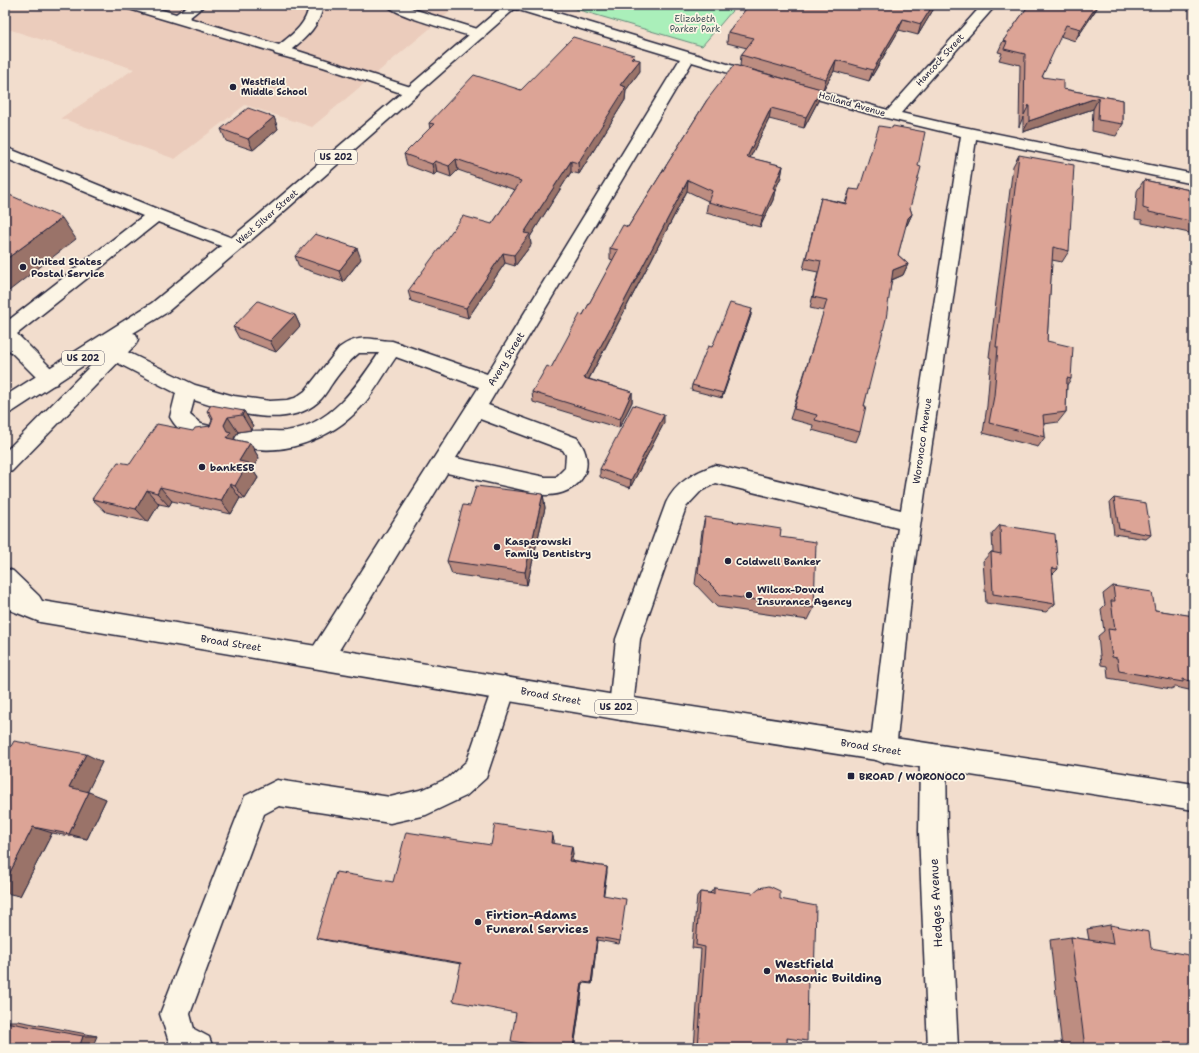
<svg xmlns="http://www.w3.org/2000/svg" width="1199" height="1053" viewBox="0 0 1199 1053" font-family="'Shantell Sans',sans-serif">
	<style>
		.built { fill: #ebccbc }
		.green { fill: #aaefba; stroke: #66887a }
		.lines { fill: none; stroke-linecap: round; stroke-linejoin: round }
		.minor-casing { stroke: #22223b; stroke-width: 3 }
		.highway-casing { stroke: #22223b; stroke-width: 3 }
		.minor { fill: #fcf5e5; fill-rule: evenodd }
		.highway { fill: #fcf5e5; fill-rule: evenodd }
		.wall { fill: #bd8d81; stroke: #22223b }
		.shaded-wall { fill: #9a7369; stroke: #22223b }
		.building { fill: #dca496; stroke: #22223b }
		.poi-dot { fill: #22223b; stroke: #fcf5e5; stroke-width: 1.5 }
		.labels { text-anchor: middle; dominant-baseline: central; stroke-width: 3.5; stroke-linejoin: round; paint-order: stroke }
		.far-park-label { font-size: 9px; fill: #44555b; stroke: #fcf5e5 }
		.far-street-label { font-size: 9px; fill: #22223b; stroke: #fcf5e5 }
		.far-poi-label { font-size: 9px; font-weight: bold; fill: #22223b; stroke: #fcf5e5; text-anchor: start }
		.shield { fill: #fcf5e5; stroke: #63616e; stroke-width: 1 }
		.shield-label { font-size: 9px; font-weight: bold; fill: #22223b }
		.poi-label { font-size: 10px; font-weight: bold; fill: #22223b; stroke: #fcf5e5; text-anchor: start }
		.street-label { font-size: 10px; fill: #22223b; stroke: #fcf5e5 }
		.near-street-label { font-size: 12px; fill: #22223b; stroke: #fcf5e5 }
		.near-poi-label { font-size: 12px; font-weight: bold; fill: #22223b; stroke: #fcf5e5; text-anchor: start }
	</style>
	<rect width="100%" height="100%" fill="#f2ddcd"/>
	<filter id="ink" filterUnits="userSpaceOnUse"><feTurbulence type="fractalNoise" baseFrequency=".025" numOctaves="2"/><feDisplacementMap in="SourceGraphic" scale="8" xChannelSelector="R" yChannelSelector="G"/><feConvolveMatrix kernelMatrix="1 2 1 2 8 2 1 2 1" color-interpolation-filters="sRGB"/></filter>
	<g filter="url(#ink)">
		<!-- built -->
		<path class="built" d="M10 5H458L312 127 245 105 175 159 61 118 134 69 5 28V8Z"/>
		<!-- green -->
		<path class="green" d="M562 5H737L702 46Z"/>
		<g class="lines">
			<!-- minor casing -->
			<g class="minor-casing">
				<g id="minor">
					<path d="M124 5H145L176 14 189 5H205L189 18 279 45C293 34 307 24 309 5H323C320 25 307 37 292 49L417 89 419 92 417 95 412 96 407 95 323 67 275 54 274 52 126 8Z"/>
					<path d="M387 5H405L416 10 484 31 486 34 484 37 479 38 474 37C458 32 395 16 387 5Z"/>
					<path d="M510 5H531L764 75 766 78 764 81 759 82 692 62 488 405 577 438C600 467 579 496 545 495L447 473 330 665 321 668 312 665 309 657 312 649 479 387 396 357C384 374 375 392 361 407 332 439 280 459 238 445L235 439 238 433C251 429 271 432 286 431 331 425 356 387 379 353H359C348 362 339 373 331 385 327 391 323 398 318 402 286 430 230 412 194 400L190 415 201 424 218 428 221 434 218 440C200 446 179 434 170 417L176 393 108 358 105 353 108 348 115 346 195 385 234 396 270 401 287 400 295 398 305 391 339 348C359 333 371 340 392 341L487 374 680 59 512 8ZM480 419 563 450 566 455 565 468 556 477H545L456 458Z"/>
					<path d="M982 5H996L901 113 944 123 1194 174V184L976 139 914 568 896 750 892 759 883 763 874 759 870 750 892 568 898 528 716 483 701 491 686 507 640 639 633 708 630 717 621 720 612 717 609 708 616 639 666 503C676 482 694 473 715 465L901 510 961 136 870 114 785 90 783 87 785 84 790 83 888 110Z"/>
					<path d="M5 147 162 211 240 241 243 245 240 249 234 251 158 222 17 334 57 374 60 379 57 384 50 386 43 384 5 346V323L143 216 5 158Z"/>
					<path d="M504 676 513 680 516 688 486 778 466 796 426 815 390 823 279 806 264 814 190 1014 194 1029 209 1037 213 1048H171L160 1014 245 796 277 780 390 797 424 789 448 778 467 761 495 680Z"/>
					<path d="M933 744 942 748 946 757 947 832 958 1048H928L919 832 920 757 924 748Z"/>
				</g>
			</g>
			<!-- highway casing -->
			<g class="highway-casing">
				<g id="highway">
					<path d="M504 5H519L265 228 166 313 133 333 136 334 138 339 136 344 12 471 5 474V452L104 352 12 412 5 414V396L152 303 253 220Z"/>
					<path d="M5 568 13 571 39 596 42 601 621 696 1194 784V810L621 720 40 622 5 608Z"/>
				</g>
			</g>
			<!-- minor -->
			<use href="#minor" class="minor"/>
			<!-- highway -->
			<use href="#highway" class="highway"/>
		</g>
		<!-- wall -->
		<g class="wall">
			<path d="M749 5H936L918 35 899 30 869 81 834 71 823 90 740 66 741 55 747 48 727 43 728 32Z"/>
			<path d="M1029 5H1099L1075 41 1060 36 1042 77 1063 89 1123 100V124L1116 136 1092 131 1093 109 1023 132V117L1019 127 1020 65 999 60 1002 53 998 52 1003 41Z"/>
			<path d="M634 55 633 59 640 71 626 90 625 100 579 174 571 172 530 237 531 245 515 266 505 263 468 318 411 301 408 291 492 224 515 190 458 170 451 177 437 172 434 175 407 165 404 154 430 129 429 123 521 90Z"/>
			<path d="M821 89 818 101 804 128 769 119 750 158 783 166 781 177 775 190 773 200 760 227 706 213 708 201 687 191 589 379 632 392V402L619 428 533 402 532 392 551 368 583 315 613 260 610 259V248L628 227 707 100Z"/>
			<path d="M274 117 278 129 253 150 226 141 221 129Z"/>
			<path d="M1019 155 1069 251 1062 262 1052 260 1047 341 1071 379 1067 385 1066 412 1058 422 1044 424 1045 437 1038 447 983 433 987 406 991 358 989 357 1013 166Z"/>
			<path d="M1144 180 1194 191V234L1142 223V220L1135 219 1137 191Z"/>
			<path d="M850 189 910 208 912 214 907 225 905 227 898 255 908 264 903 275 892 280 864 406 860 432 856 442 812 430 813 425 790 419 824 311 810 308 818 272 803 269 821 198 845 203Z"/>
			<path d="M1194 238V263L1189 260Z"/>
			<path d="M295 256 361 259 343 282 299 267Z"/>
			<path d="M295 315 300 326 276 352 239 338 233 327Z"/>
			<path d="M751 315 722 398 691 390 692 385 712 347Z"/>
			<path d="M207 411H244L253 426 251 430 238 432 234 438 236 440 250 443 259 458 252 469 258 478 245 499 240 498 231 514 172 501 169 506 159 504 148 522 106 512 92 499 130 464 210 426 212 420Z"/>
			<path d="M664 423 630 488 600 477V469Z"/>
			<path d="M543 494 545 508 527 585 452 574 447 561Z"/>
			<path d="M1114 498 1151 535 1146 539 1114 534 1110 502Z"/>
			<path d="M705 517 814 608 808 620 717 607 695 584 702 531Z"/>
			<path d="M1000 525 1058 569 1052 575 1055 604 1046 612 986 603 983 561 991 552H993L992 534Z"/>
			<path d="M1113 586 1155 610 1192 616V615L1194 614V691L1175 687 1171 689 1108 678 1107 666 1101 665 1098 636 1104 631 1101 609 1105 605 1103 594Z"/>
			<path d="M5 757 102 762 87 792 106 799 87 839 52 833 20 896Z"/>
			<path d="M552 833 554 841V843L573 853 572 861 607 867 603 896 620 941 619 944 597 940 592 984 583 983 574 1048H555L461 964 329 941 316 938 491 845Z"/>
			<path d="M714 888 780 899 814 980 808 981 787 1038V1048H694L701 949 692 948 697 896 700 892 710 893 711 892Z"/>
			<path d="M1110 925 1151 948 1194 1048H1062L1050 940 1071 937 1089 940 1087 929Z"/>
			<path d="M5 1021H18L97 1036 5 1048Z"/>
		</g>
		<!-- shaded-wall -->
		<g class="shaded-wall">
			<path d="M933 5H936L918 35 921 24Z"/>
			<path d="M1097 5H1099L1075 41 1081 29Z"/>
			<path d="M903 19 899 30 869 81 873 70Z"/>
			<path d="M640 60V71L626 90 625 100 579 174 578 163 620 85Z"/>
			<path d="M836 60 834 71 823 90 826 79Z"/>
			<path d="M821 89 818 101 804 128 806 117Z"/>
			<path d="M1099 97 1093 109 1023 132 1029 121Z"/>
			<path d="M771 108 769 119 745 168 747 157Z"/>
			<path d="M274 117 278 129 253 150 248 139Z"/>
			<path d="M456 159 458 170 451 177 449 166Z"/>
			<path d="M435 161 437 172 434 175 432 164Z"/>
			<path d="M571 161V172L530 237 531 245 515 266 514 255 524 233Z"/>
			<path d="M783 166 781 177 775 190 773 200 760 227 763 216 773 188Z"/>
			<path d="M688 180 687 191 584 388V378Z"/>
			<path d="M912 214 907 225 903 229 908 218Z"/>
			<path d="M62 218 76 239 5 294V260Z"/>
			<path d="M357 248 361 259 343 282 339 271Z"/>
			<path d="M503 253 505 263 468 318 466 308Z"/>
			<path d="M908 264 903 275 889 281 893 270Z"/>
			<path d="M752 309 751 315 722 398 723 393Z"/>
			<path d="M295 315 300 326 276 352 270 341Z"/>
			<path d="M632 392V402L619 428 620 419Z"/>
			<path d="M244 411 253 426 251 430 242 415Z"/>
			<path d="M664 415V423L630 488 631 480Z"/>
			<path d="M228 417 238 432 234 438 240 447 227 438 224 425Z"/>
			<path d="M250 443 259 458 252 469 258 478 245 499 235 486 239 461Z"/>
			<path d="M230 484 240 498 231 514 221 501Z"/>
			<path d="M160 487 172 501 169 506 157 493Z"/>
			<path d="M147 490 159 504 148 522 136 509Z"/>
			<path d="M543 494 545 508 527 585 525 572Z"/>
			<path d="M86 754 102 762 86 795 69 787Z"/>
			<path d="M89 792 106 799 87 839 69 834Z"/>
			<path d="M33 827 52 833 20 896 5 893V882Z"/>
			<path d="M552 833 554 841 553 850 551 843Z"/>
			<path d="M572 846 573 853 571 867 569 861Z"/>
			<path d="M607 867V873L603 900V895Z"/>
			<path d="M597 937V940L592 984 591 983Z"/>
			<path d="M582 982 583 983 574 1048H573Z"/>
			<path d="M83 1036H97L92 1048H79Z"/>
		</g>
		<!-- building -->
		<g class="building">
			<path d="M749 5H933L921 24 903 19 873 70 836 60 826 79 741 55 754 38 728 32Z"/>
			<path d="M1029 5H1097L1081 29 1066 25 1042 77 1063 80V89L1123 100V124L1098 120 1099 97 1029 121V105L1024 115 1025 54 1004 49 1007 42 1003 41Z"/>
			<path d="M573 37 634 55 631 58 640 60 620 85 626 87 624 89H625L578 163 571 161 524 233 530 234 514 255 503 253 466 308 408 291 463 216 492 224 521 181 456 159 449 166 435 161 432 164 404 154 434 124 429 123 474 75 521 90Z"/>
			<path d="M734 65 821 89 806 117 771 108 747 157 783 166 773 188 775 189 763 216 708 202 712 191 688 180 584 378 632 392 620 419 532 392 547 366 551 368 580 314 583 315 618 250 610 248 623 225 628 227 707 100Z"/>
			<path d="M248 108 274 117 248 139 221 129Z"/>
			<path d="M879 126 892 128 893 126 925 132 918 166 921 167 910 208 912 214 908 218 898 255 908 264 893 270 886 319 864 406H866L860 432 815 420 817 415 794 409 827 300 813 297 821 261 806 258 821 198 846 204 850 189 859 190Z"/>
			<path d="M1019 155 1074 165 1069 251 1053 247 1047 341 1073 347 1071 379 1067 378 1066 412 1043 415 1045 437 989 423 994 396 998 347H996Z"/>
			<path d="M1144 180 1194 191V222L1149 212V210L1143 208Z"/>
			<path d="M5 193 62 218 5 260Z"/>
			<path d="M315 234 357 248 339 271 295 256Z"/>
			<path d="M258 301 295 315 270 341 233 327Z"/>
			<path d="M730 303 752 309 723 393 692 385 708 346 712 347Z"/>
			<path d="M211 405 244 411 242 415 228 417 224 425 227 431 231 432 227 438 250 443 239 461 248 463 235 486 230 484 221 501 160 487 157 493 147 490 136 509 92 499 118 462 130 464 157 424 193 431 195 428 210 426 213 418 210 412 207 411Z"/>
			<path d="M633 405 664 415 631 480 600 469Z"/>
			<path d="M476 486 543 494 525 572 447 561 463 505 470 506Z"/>
			<path d="M1114 498 1146 503 1151 535 1119 529Z"/>
			<path d="M705 517 781 529 780 537 816 542 814 608 721 595 698 572Z"/>
			<path d="M1000 525 1055 534 1058 569 1052 568 1055 604 993 594 991 552 1001 554Z"/>
			<path d="M1113 586 1152 592 1155 610 1194 616V682L1183 679V682L1119 671 1117 658 1112 657 1108 629 1115 630 1111 601H1115Z"/>
			<path d="M14 741 86 754 69 787 89 792 69 834 33 827 5 882V757Z"/>
			<path d="M495 824 552 833 551 843 572 846 569 861 607 867 603 895 626 899 620 941 597 937 591 983 582 982 573 1048H555L511 1041 516 1013 453 1001 461 963 316 938 336 872 393 882 406 832 491 845Z"/>
			<path d="M769 886 780 891V899L816 906 814 980 808 978 807 1041 787 1038V1048H698L705 947 696 945 700 892 714 894V888L753 893 759 888Z"/>
			<path d="M1110 925 1149 932 1151 948 1194 956V1048H1085L1071 937 1113 944Z"/>
			<path d="M5 1022 83 1036 79 1048H5Z"/>
		</g>
	</g>
	<!-- markers -->
	<g class="poi-dot">
		<circle cx="233" cy="87" r="4"/>
		<circle cx="23" cy="267" r="4"/>
		<circle cx="202" cy="467" r="4"/>
		<circle cx="497" cy="547" r="4"/>
		<circle cx="728" cy="561" r="4"/>
		<circle cx="749" cy="595" r="4"/>
		<rect x="847" y="772" width="8" height="8" rx="2"/>
		<circle cx="478" cy="922" r="4"/>
		<circle cx="767" cy="971" r="4"/>
	</g>
	<g class="labels">
		<!-- far-park labels -->
		<g class="far-park-label">
			<text x="695" y="19">Elizabeth<tspan x="695" dy="10">Parker Park</tspan></text>
		</g>
		<!-- far-street labels -->
		<g class="far-street-label">
			<text transform="translate(940 60) rotate(-48)">Hancock Street</text>
			<text transform="translate(852 104) rotate(16)">Holland Avenue</text>
			<text transform="translate(267 217) rotate(-41)">West Silver Street</text>
		</g>
		<!-- far-poi labels -->
		<g class="far-poi-label">
			<text x="241" y="82">Westfield<tspan x="241" dy="10">Middle School</tspan></text>
		</g>
		<!-- shield labels -->
		<g class="shield">
			<rect x="315" y="150" width="42" height="14" rx="3"/>
			<rect x="62" y="351" width="42" height="14" rx="3"/>
			<rect x="595" y="700" width="42" height="14" rx="3"/>
		</g>
		<g class="shield-label">
			<text x="336" y="157">US 202</text>
			<text x="83" y="358">US 202</text>
			<text x="616" y="707">US 202</text>
		</g>
		<!-- poi labels -->
		<g class="poi-label">
			<text x="31" y="261">United States<tspan x="31" dy="12">Postal Service</tspan></text>
			<text x="210" y="467">bankESB</text>
			<text x="505" y="541">Kasperowski<tspan x="505" dy="12">Family Dentistry</tspan></text>
			<text x="736" y="561">Coldwell Banker</text>
			<text x="757" y="589">Wilcox-Dowd<tspan x="757" dy="12">Insurance Agency</tspan></text>
			<text x="859" y="776">BROAD / WORONOCO</text>
		</g>
		<!-- street labels -->
		<g class="street-label">
			<text transform="translate(506 359) rotate(-59)">Avery Street</text>
			<text transform="translate(922 441) rotate(-82)">Woronoco Avenue</text>
			<text transform="translate(231 643) rotate(9)">Broad Street</text>
			<text transform="translate(551 696) rotate(10)">Broad Street</text>
			<text transform="translate(871 747) rotate(9)">Broad Street</text>
		</g>
		<!-- near-street labels -->
		<g class="near-street-label">
			<text transform="translate(936 903) rotate(-93)">Hedges Avenue</text>
		</g>
		<!-- near-poi labels -->
		<g class="near-poi-label">
			<text x="486" y="915">Firtion-Adams<tspan x="486" dy="14">Funeral Services</tspan></text>
			<text x="775" y="964">Westfield<tspan x="775" dy="14">Masonic Building</tspan></text>
		</g>
	</g>
	<!-- margin -->
	<rect width="1199" height="1053" fill="none" stroke="#fcf5e5" stroke-width="20"/>
	<rect x="10" y="10" width="1179" height="1033" fill="none" stroke="#22223b" stroke-width="1.5" filter="url(#ink)"/>
</svg>
